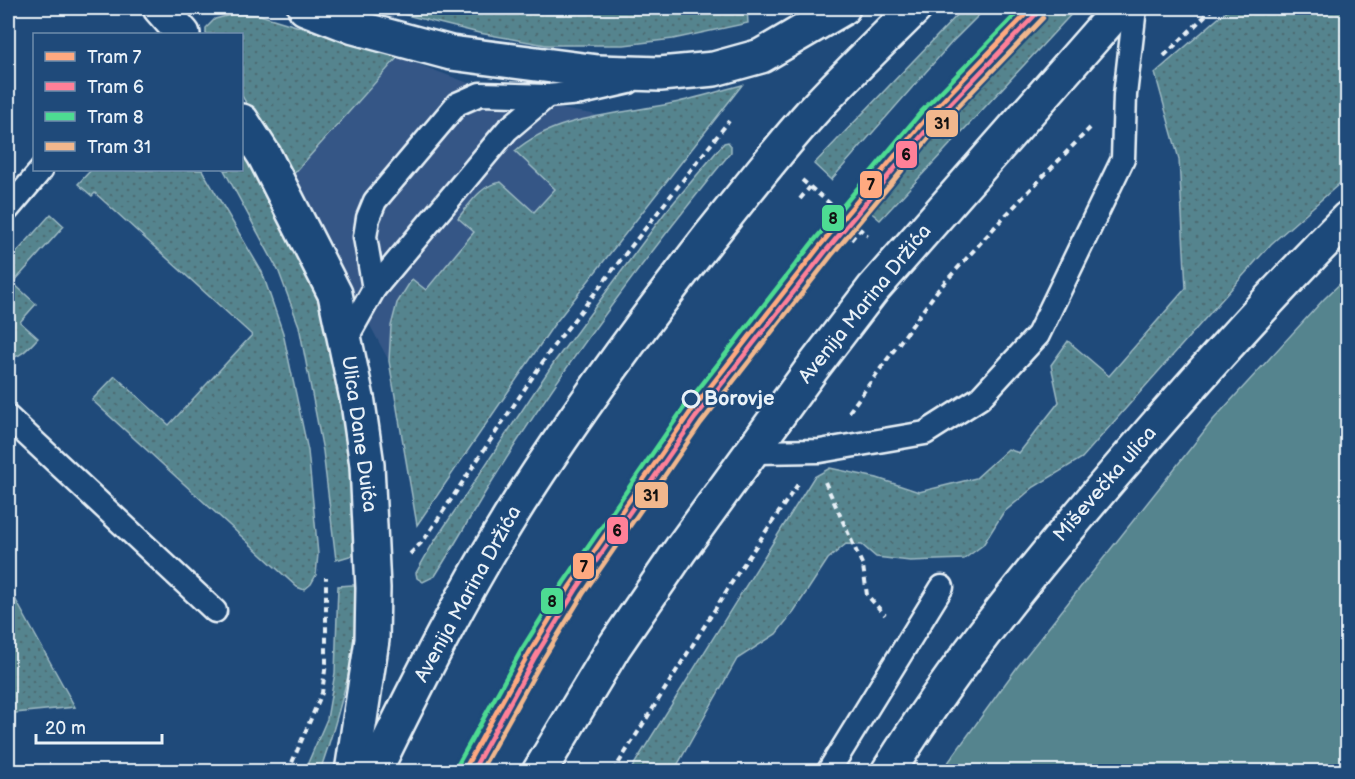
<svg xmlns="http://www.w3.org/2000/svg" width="1355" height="779" viewBox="0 0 1355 779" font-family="'Balsamiq Sans',sans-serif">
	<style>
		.built { fill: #355786 }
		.green { fill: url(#green-dots); stroke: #9ebac3; stroke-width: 1.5 }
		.pitch { fill: #54848e; stroke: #9ebac3; stroke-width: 1.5 }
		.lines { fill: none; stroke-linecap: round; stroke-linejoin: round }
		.service-casing { stroke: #e8f1f8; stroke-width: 27 }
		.tertiary-casing { stroke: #e8f1f8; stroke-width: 38 }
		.secondary-casing { stroke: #e8f1f8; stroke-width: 38 }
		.path { stroke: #e8f1f8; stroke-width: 4; stroke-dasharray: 6 4.5; stroke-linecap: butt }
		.service { stroke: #1f4a7a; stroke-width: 22 }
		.tertiary { stroke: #1f4a7a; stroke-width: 33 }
		.secondary { stroke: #1f4a7a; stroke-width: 33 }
		.tram-1-casing { stroke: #1f4a7a; stroke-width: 9 }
		.tram-2-casing { stroke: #1f4a7a; stroke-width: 9 }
		.tram-3-casing { stroke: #1f4a7a; stroke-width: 9 }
		.tram-4-casing { stroke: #1f4a7a; stroke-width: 9 }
		.tram-1 { stroke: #ffa980; stroke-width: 4.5 }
		.tram-2 { stroke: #ff8098; stroke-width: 4.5 }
		.tram-3 { stroke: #4ddb92; stroke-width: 4.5 }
		.tram-4 { stroke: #f1b78d; stroke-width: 4.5 }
		.stop-dot { fill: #1f4a7a; stroke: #e8f1f8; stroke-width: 3 }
		.labels { text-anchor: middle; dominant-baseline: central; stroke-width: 5; stroke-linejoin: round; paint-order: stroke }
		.street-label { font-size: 20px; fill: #e8f1f8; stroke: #1f4a7a }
		.stop-label { font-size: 20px; font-weight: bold; fill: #e8f1f8; stroke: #1f4a7a; text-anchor: start }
		.line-badge { stroke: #1f4a7a; stroke-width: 2 }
		.pale-badge-label { font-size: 16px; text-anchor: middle; font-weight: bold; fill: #111 }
	</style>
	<defs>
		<pattern id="green-dots" width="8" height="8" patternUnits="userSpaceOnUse" patternTransform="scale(1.5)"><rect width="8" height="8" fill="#54848e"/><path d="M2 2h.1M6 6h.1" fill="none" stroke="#4e6c73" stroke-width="1.8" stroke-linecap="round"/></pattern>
	</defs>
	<rect width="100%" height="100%" fill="#1f4a7a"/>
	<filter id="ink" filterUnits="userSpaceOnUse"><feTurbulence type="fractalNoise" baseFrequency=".0167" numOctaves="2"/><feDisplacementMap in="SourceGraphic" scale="12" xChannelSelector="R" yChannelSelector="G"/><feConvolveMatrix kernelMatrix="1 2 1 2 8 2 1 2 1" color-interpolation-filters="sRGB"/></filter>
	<g filter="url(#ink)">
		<!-- built -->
		<path class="built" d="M399 57 519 102 598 115 549 130 526 140 515 150 555 188 534 212 501 182 490 184 481 190 458 218 474 232 426 291 391 326 389 361 291 177Z"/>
		<!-- green -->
		<g class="green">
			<path d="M378 8H747L748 23 673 39 624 45H546L479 33Z"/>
			<path d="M964 8H986L953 41 831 180 814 164Z"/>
			<path d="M1043 8H1077L880 220 862 205 928 129Z"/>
			<path d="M1230 8H1347V177L1271 244 1082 458 1034 487 1003 513 983 545 964 559 910 561 876 557 862 545 846 544 828 559 794 611 776 634 737 659 674 771H630L814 477 830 468 877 478 919 492 976 478 1008 449 1019 453 1059 402 1051 365 1068 341 1109 376 1186 288 1179 159 1155 73Z"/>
			<path d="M234 14 260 15 398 57 291 177 242 96V34H206V28L215 19Z"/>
			<path d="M742 85 553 326 417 525 389 361 391 326 397 303 412 279 426 290 474 232 458 218C471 203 480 185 501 182L534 212 555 189 515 151C555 115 623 114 674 103 697 98 719 91 742 85Z"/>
			<path d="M728 142 731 146V152C647 255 566 362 496 475 475 508 456 543 435 576L423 582 417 578 416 573 432 545 555 361 664 214 724 143Z"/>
			<path d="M242 152 322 291 334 339 363 552 336 560 323 451 299 326 279 272 224 170H242Z"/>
			<path d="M91 170H202L262 272 283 333 308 451 318 554 316 575 311 584 304 590 297 587 92 400 115 376 169 425 252 335 95 193 92 196 78 184Z"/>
			<path d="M51 214 64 226 13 283 36 304 20 322 38 338C29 347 21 358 8 358V262Z"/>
			<path d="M367 584C356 649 341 710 320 771L304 772 327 719 335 673 338 586Z"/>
			<path d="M8 586 75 707 15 713 13 772 8 771Z"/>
		</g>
		<!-- pitch -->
		<path class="pitch" d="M1347 277V771H942L1018 666 1213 420 1324 299Z"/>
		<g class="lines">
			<!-- service casing -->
			<g class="service-casing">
				<g id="service">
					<path d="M8 209 41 170"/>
					<path d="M374 289 507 130 547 96"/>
					<path d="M345 341 374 289 365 237 368 218 375 201 457 104 480 94 547 96 581 93 629 82"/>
					<path d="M8 417 215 611"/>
					<path d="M752 452 820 451 925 433 980 398 1038 335 1123 159 1125 95 1135 8"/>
					<path d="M828 772 942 587"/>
				</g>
			</g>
			<!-- tertiary casing -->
			<g class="tertiary-casing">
				<g id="tertiary">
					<path d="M160 8 183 34"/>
					<path d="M305 8 354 27 451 53 598 72 660 74 714 69 761 56 843 8"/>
					<path d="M242 121 264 155 335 294 358 403 367 465 373 588 372 640 352 772"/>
					<path d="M888 772C956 662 1038 563 1121 466 1194 381 1269 297 1348 218"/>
				</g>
			</g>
			<!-- secondary casing -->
			<g class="secondary-casing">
				<g id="secondary">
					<path d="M374 772C419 680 465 588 520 501 579 409 643 322 710 236 744 194 776 152 812 112 845 76 881 42 915 8"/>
					<path d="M539 772 614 647 681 549 811 370 873 289 1120 8"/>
				</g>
			</g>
			<!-- path -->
			<g class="path">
				<path d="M1164 56 1213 8"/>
				<path d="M802 180 868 236"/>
				<path d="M800 199 810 187"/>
				<path d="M851 240 860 229"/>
				<path d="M849 412 937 291 1003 218 1090 128"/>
				<path d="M825 482 863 566 867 595 885 615"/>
				<path d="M410 554 424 540 552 348 729 121"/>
				<path d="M288 772 322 693 326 663V577"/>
				<path d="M613 772 739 571 798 484"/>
			</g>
			<!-- service -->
			<use href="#service" class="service"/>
			<!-- tertiary -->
			<use href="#tertiary" class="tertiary"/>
			<!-- secondary -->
			<use href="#secondary" class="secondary"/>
			<!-- tram-1 casing -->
			<g class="tram-1-casing">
				<path id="tram-1" d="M463 772 529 653 570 586 689 414 819 247 928 116 1032 8"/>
			</g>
			<!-- tram-2 casing -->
			<g class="tram-2-casing">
				<path id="tram-2" d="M472 772 535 657 576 590 695 418 825 252 934 121 1037 13"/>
			</g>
			<!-- tram-3 casing -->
			<g class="tram-3-casing">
				<path id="tram-3" d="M456 768 522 649 564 582 683 409 813 242 922 111 1022 8"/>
			</g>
			<!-- tram-4 casing -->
			<g class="tram-4-casing">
				<path id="tram-4" d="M480 772 542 661 583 594 701 423 831 256 939 126 1043 18"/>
			</g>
			<!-- tram-1 -->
			<use href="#tram-1" class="tram-1"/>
			<!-- tram-2 -->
			<use href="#tram-2" class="tram-2"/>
			<!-- tram-3 -->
			<use href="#tram-3" class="tram-3"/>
			<!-- tram-4 -->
			<use href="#tram-4" class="tram-4"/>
		</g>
	</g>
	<!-- markers -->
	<circle class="stop-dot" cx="691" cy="399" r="8"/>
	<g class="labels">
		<!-- street labels -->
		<g class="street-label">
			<text transform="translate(865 304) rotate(-51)">Avenija Marina Držića</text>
			<text transform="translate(359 434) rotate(82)">Ulica Dane Duića</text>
			<text transform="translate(1105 484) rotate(-49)">Miševečka ulica</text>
			<text transform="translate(468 594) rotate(-61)">Avenija Marina Držića</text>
		</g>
		<!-- stop labels -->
		<g class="stop-label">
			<text x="704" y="399">Borovje</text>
		</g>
	</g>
	<g class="line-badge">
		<rect x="925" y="109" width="34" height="29" rx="6" fill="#f1b78d"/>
		<rect x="895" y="140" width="23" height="29" rx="6" fill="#ff8098"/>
		<rect x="859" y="170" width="24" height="29" rx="6" fill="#ffa980"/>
		<rect x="821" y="204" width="24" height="28" rx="6" fill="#4ddb92"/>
		<rect x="634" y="481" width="35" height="28" rx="6" fill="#f1b78d"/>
		<rect x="606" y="516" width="23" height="29" rx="6" fill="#ff8098"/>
		<rect x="572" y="552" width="23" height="28" rx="6" fill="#ffa980"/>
		<rect x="540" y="587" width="24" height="28" rx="6" fill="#4ddb92"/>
	</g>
	<g class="pale-badge-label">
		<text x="942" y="129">31</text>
		<text x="906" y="160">6</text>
		<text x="871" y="190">7</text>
		<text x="833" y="224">8</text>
		<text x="651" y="501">31</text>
		<text x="617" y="536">6</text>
		<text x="584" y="572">7</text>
		<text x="552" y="607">8</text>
	</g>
	<!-- margin -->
	<rect width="1355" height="779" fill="none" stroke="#1f4a7a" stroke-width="30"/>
	<rect x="15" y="15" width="1325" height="749" fill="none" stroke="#e8f1f8" stroke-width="2" filter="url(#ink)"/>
	<!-- legend -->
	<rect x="33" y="33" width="210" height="138" fill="#1f4a7a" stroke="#6f8dac" stroke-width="1.5"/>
	<rect x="45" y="52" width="30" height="9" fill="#ffa980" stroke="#6f8dac" stroke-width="1.5"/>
	<text x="87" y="63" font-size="18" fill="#e8f1f8">Tram 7</text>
	<rect x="45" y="82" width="30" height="9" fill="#ff8098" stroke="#6f8dac" stroke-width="1.5"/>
	<text x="87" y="93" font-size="18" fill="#e8f1f8">Tram 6</text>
	<rect x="45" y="112" width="30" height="9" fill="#4ddb92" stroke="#6f8dac" stroke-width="1.5"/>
	<text x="87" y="123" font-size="18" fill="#e8f1f8">Tram 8</text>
	<rect x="45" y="142" width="30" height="9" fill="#f1b78d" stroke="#6f8dac" stroke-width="1.5"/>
	<text x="87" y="153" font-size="18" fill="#e8f1f8">Tram 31</text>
	<!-- scale -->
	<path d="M36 734v9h126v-9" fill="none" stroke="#e8f1f8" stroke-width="3"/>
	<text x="45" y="734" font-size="18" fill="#e8f1f8" stroke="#1f4a7a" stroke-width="4.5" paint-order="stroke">20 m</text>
</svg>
